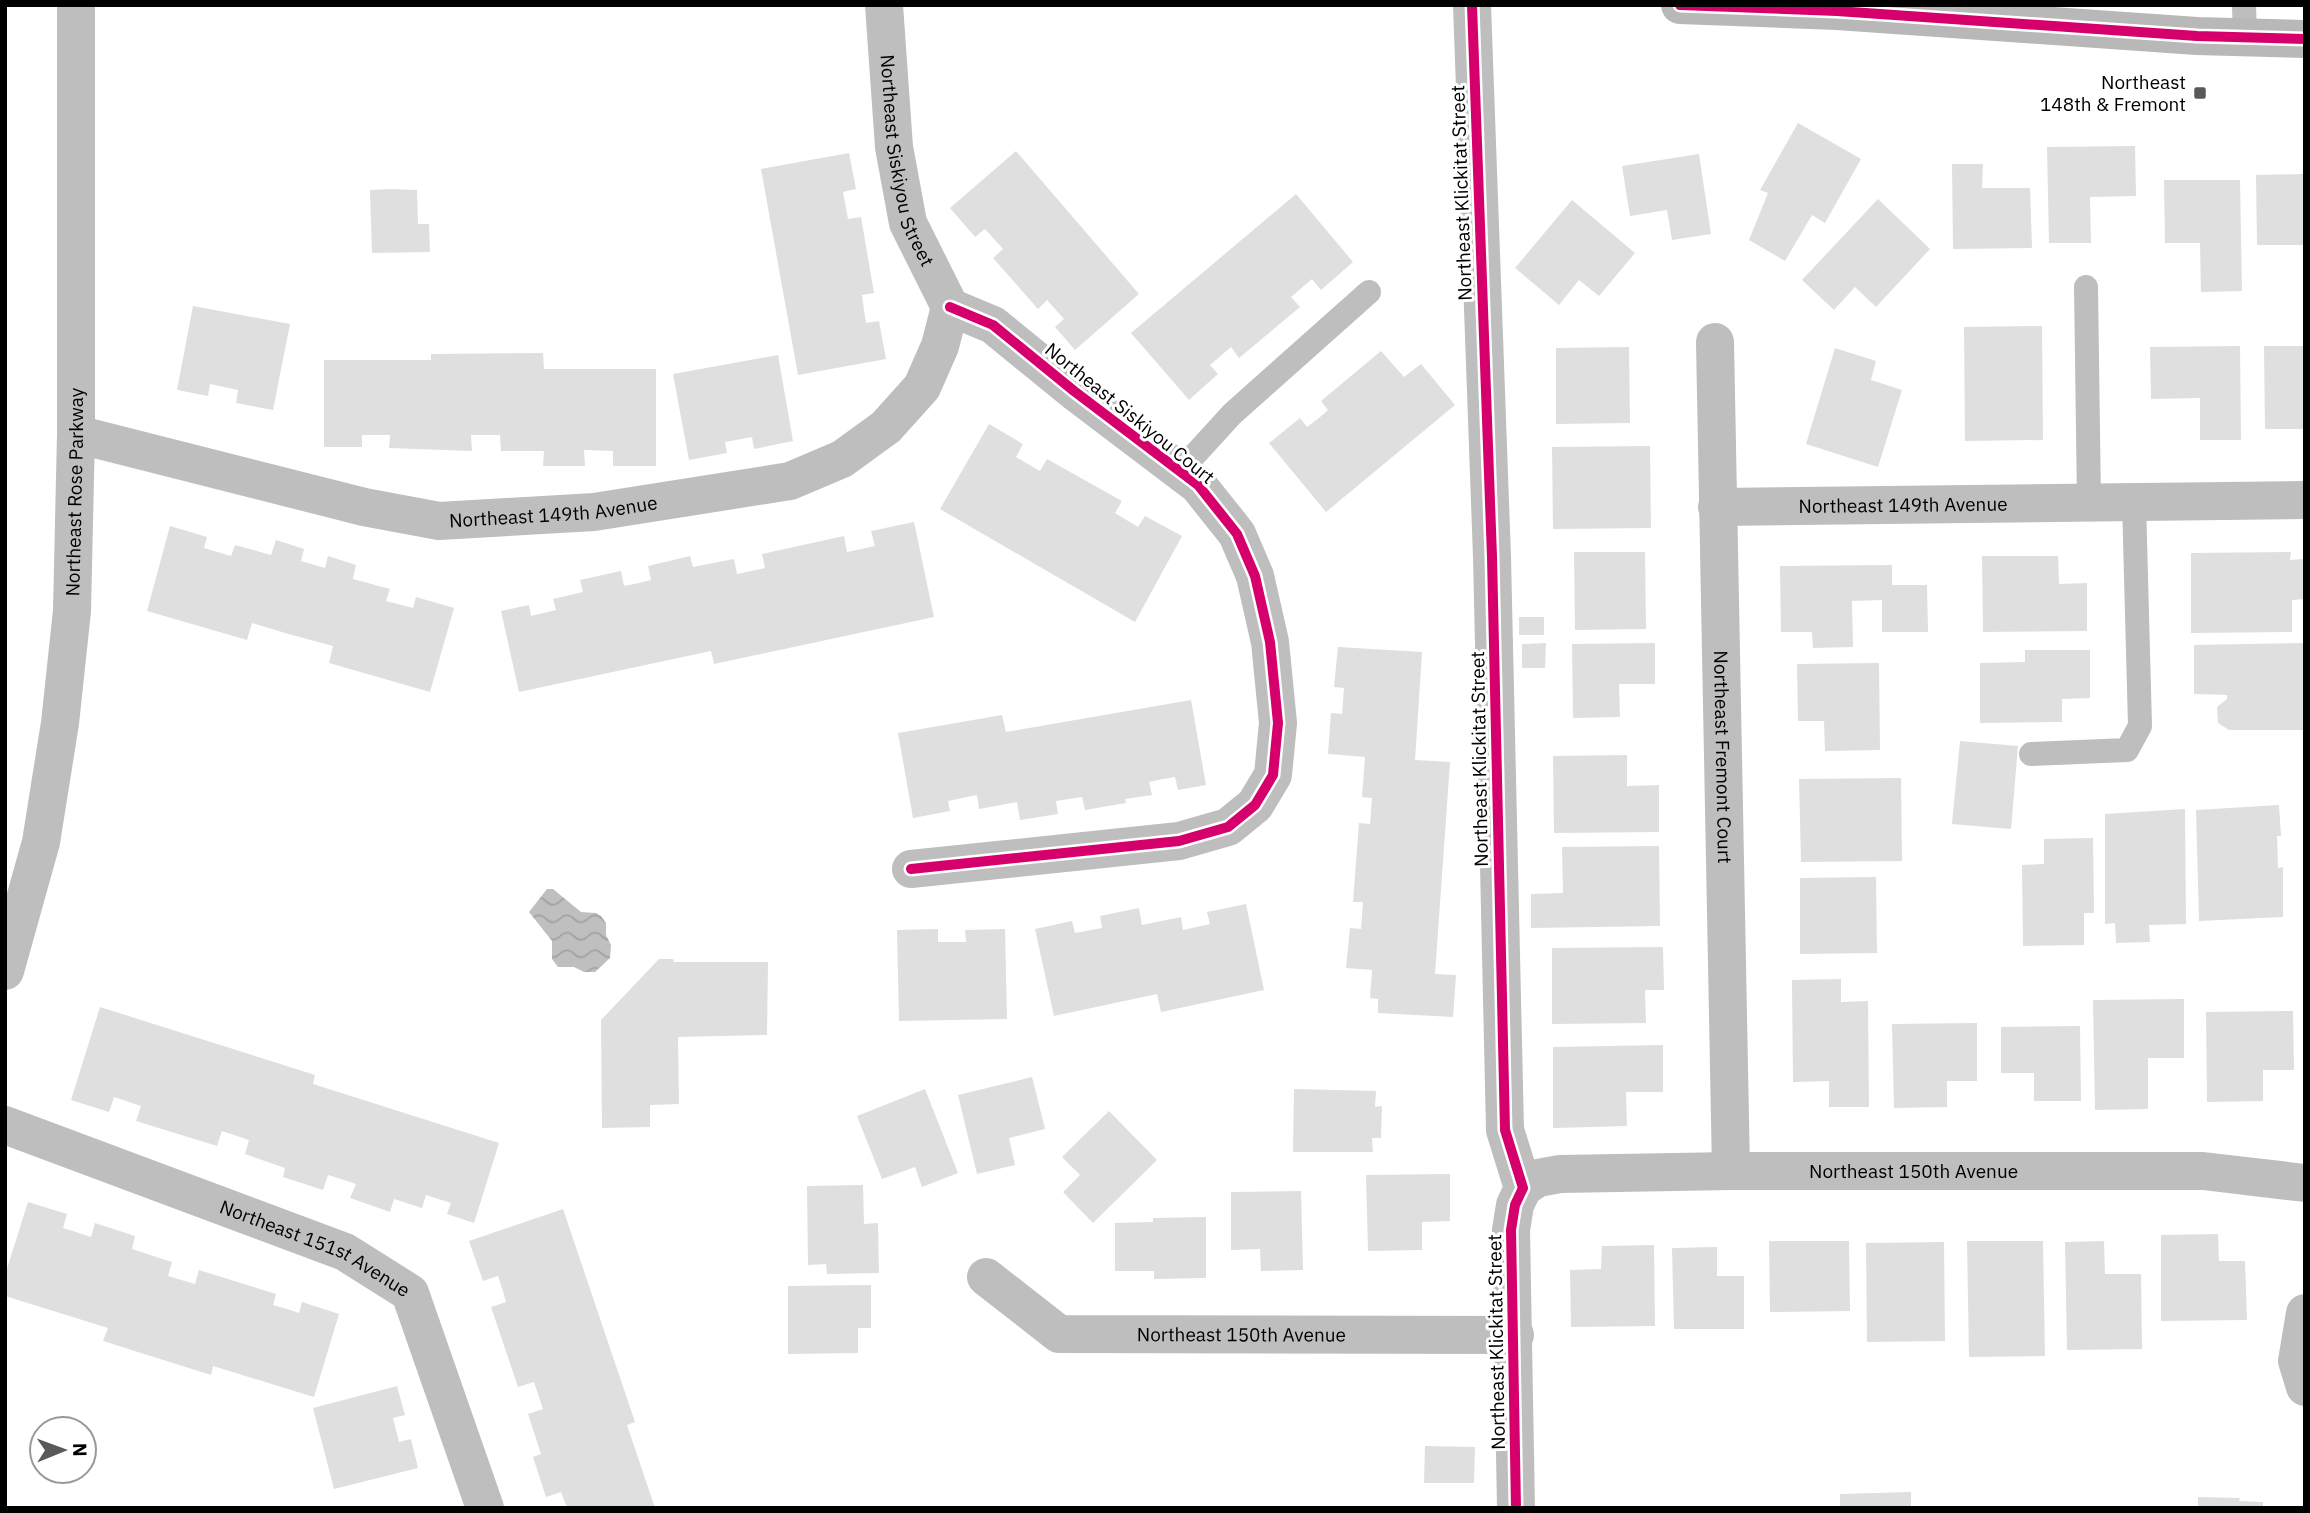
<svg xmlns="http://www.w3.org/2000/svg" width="2310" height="1513" viewBox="0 0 2310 1513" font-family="'IBM Plex Sans',sans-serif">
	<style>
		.water { fill: url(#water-waves) }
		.building { fill: #dfdfdf }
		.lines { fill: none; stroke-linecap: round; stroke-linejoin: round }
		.lane { stroke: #bebebe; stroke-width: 24 }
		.street { stroke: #bebebe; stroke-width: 38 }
		.secondary { stroke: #b8b8b8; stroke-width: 38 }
		.cycleway-casing { stroke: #fff; stroke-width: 15 }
		.cycleway { stroke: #d6006c; stroke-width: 10 }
		.poi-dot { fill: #595959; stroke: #fff; stroke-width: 2.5 }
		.labels { text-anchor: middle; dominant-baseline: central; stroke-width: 6; stroke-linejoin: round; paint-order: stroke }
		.poi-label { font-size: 19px; fill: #000; stroke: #fff; text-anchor: end }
		.street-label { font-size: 19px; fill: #000; stroke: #fff }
	</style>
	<defs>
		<pattern id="water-waves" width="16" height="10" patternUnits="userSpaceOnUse" patternTransform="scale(1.75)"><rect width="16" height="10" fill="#bfbfbf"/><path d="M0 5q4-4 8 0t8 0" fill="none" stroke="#a2a2a2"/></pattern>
	</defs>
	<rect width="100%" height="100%" fill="#fff"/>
	<!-- water -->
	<path class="water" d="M547 889H553L581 912 596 913 601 916 606 923V935L611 945 610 958 595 972H584L574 967H558L552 959V941L529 912Z"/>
	<!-- building -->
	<g class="building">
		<path d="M1798 123 1861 159 1825 223 1812 215 1785 261 1749 240 1768 193 1760 190Z"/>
		<path d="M2135 146 2136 196 2090 197 2091 243H2049L2047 147Z"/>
		<path d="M1016 151 1139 294 1075 350 1055 327 1064 319 1047 300 1038 309 993 258 1003 249 985 229 975 237 950 208Z"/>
		<path d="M849 153 856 189 843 192 848 219 861 217 874 293 862 295 864 310 866 323 879 321 886 359 798 375 761 169Z"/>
		<path d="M1699 154 1711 234 1672 240 1667 210 1630 216 1622 166Z"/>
		<path d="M1952 164H1983L1982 188H2030L2032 248 1953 249Z"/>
		<path d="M2305 174V245H2257L2256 175Z"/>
		<path d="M2164 180H2240L2242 291 2201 292 2200 243H2165Z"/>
		<path d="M389 189 417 190 418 224H429L430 252 372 253 370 190Z"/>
		<path d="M1296 194 1353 262 1321 290 1312 279 1291 297 1300 307 1239 358 1231 347 1210 365 1218 374 1189 400 1131 333Z"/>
		<path d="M1878 199 1930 249 1876 307 1855 287 1834 310 1802 280Z"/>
		<path d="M1572 200 1635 253 1599 296 1579 280 1559 305 1515 268Z"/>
		<path d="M193 306 290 324 273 410 236 403 238 390 210 384 208 396 177 390Z"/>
		<path d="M2042 326 2043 440 1965 441 1964 327Z"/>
		<path d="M2240 346 2241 440H2200V398L2151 399 2150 347Z"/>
		<path d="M2264 346H2305V429H2265Z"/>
		<path d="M1629 347 1630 423 1556 424V348Z"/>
		<path d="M1835 348 1876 361 1871 380 1902 390 1878 467 1806 444Z"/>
		<path d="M1381 351 1404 377 1421 364 1455 405 1326 512 1269 443 1300 418 1307 427 1319 418 1328 410 1321 401Z"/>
		<path d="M543 353 544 369H656V466H613V451L584 450 585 466H543L544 451H501L500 435H471L472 451 389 448 390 435H362V447H324V360H431V354Z"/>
		<path d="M778 355 793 441 754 449 752 437 725 442 727 453 689 460 673 374Z"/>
		<path d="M989 424 1023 444 1016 457 1040 471 1047 459 1122 501 1115 513 1138 527 1145 516 1182 536 1135 622 940 509Z"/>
		<path d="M1650 446 1651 528 1553 529 1552 447Z"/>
		<path d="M914 522 934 617 714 664 711 651 519 692 501 611 529 605 531 616 556 610 553 599 583 592 580 580 621 571 624 586 639 583 651 580 648 566 690 556 693 567 734 559 737 574 765 568 762 554 844 536 847 552 875 546 871 531Z"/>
		<path d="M170 526 207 537 204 548 231 556 235 545 271 555 276 540 304 549 301 561 325 568 328 556 356 565 353 579 390 589 386 601 413 608 416 597 454 608 430 692 329 663 333 646 292 635 252 623 247 640 147 611Z"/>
		<path d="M1574 552H1645L1646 629 1575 630Z"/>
		<path d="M2291 552 2290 560 2304 559 2305 583V599L2292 600V632L2191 633V553Z"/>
		<path d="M1982 556H2058L2059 584 2087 583V631L1983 632Z"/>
		<path d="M1892 565V585H1927L1928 632H1882V600L1852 601 1853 647 1813 648 1812 632H1781L1780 566Z"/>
		<rect x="1519" y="617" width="25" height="18"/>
		<path d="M1546 643 1545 668H1522V644Z"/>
		<path d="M1655 643V684H1619L1620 717 1573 718 1572 644Z"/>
		<path d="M2305 643V730H2229L2218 723 2217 707 2227 699V695L2194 694V645Z"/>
		<path d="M1338 647 1422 652 1415 760 1450 762 1435 974 1456 975 1453 1017 1378 1013V999L1370 998 1372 970 1346 968 1350 928 1361 929 1363 902H1353L1359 823 1370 824 1372 798 1362 797 1365 757 1328 754 1331 713 1342 714 1344 688 1334 687Z"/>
		<path d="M2025 650H2090V698L2062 699V722L1980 723V663L2025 662Z"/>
		<path d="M1879 663 1880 750 1825 751 1824 721H1798L1797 664Z"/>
		<path d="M1191 700 1206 785 1178 790 1175 777 1163 779 1149 782 1152 795 1125 799 1126 803 1085 810 1082 797 1056 801 1058 814 1020 820 1017 802 979 809 977 795 948 801 950 811 913 818 898 733 1002 715 1006 732Z"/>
		<path d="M1960 741 2018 746 2011 829 1952 824Z"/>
		<path d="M1627 755V786L1659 785V832L1554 833 1553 756Z"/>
		<path d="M1901 778 1902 861 1801 862 1799 779Z"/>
		<path d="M2279 805 2281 836H2277L2278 868 2283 867V917L2199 921 2196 810Z"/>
		<path d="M2185 809 2186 924 2149 925 2150 942 2116 943 2115 923 2105 924V814Z"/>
		<path d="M2093 838 2094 913H2084V945L2023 946 2022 865 2044 864V839Z"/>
		<path d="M1659 846 1660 926 1531 928V894L1563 893 1562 847Z"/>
		<path d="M1876 877 1877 953 1800 954V878Z"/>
		<path d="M1246 904 1264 990 1161 1012 1157 994 1054 1016 1035 929 1072 921 1075 933 1102 928 1100 916 1139 908 1142 925 1181 917 1183 930 1210 924 1207 912Z"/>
		<path d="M938 929V942H966L965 930 1005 929 1007 1019 899 1021 897 930Z"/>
		<path d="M1663 947 1664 990H1645L1646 1023 1552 1024V948Z"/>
		<path d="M659 959H673L674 962H768L767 1035 678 1037 679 1104 650 1105V1127L602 1128 601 1020Z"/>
		<path d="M1841 979V1002L1868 1001 1869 1107H1829V1081L1793 1082 1792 980Z"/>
		<path d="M2184 999V1058H2148V1109L2095 1110 2093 1000Z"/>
		<path d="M100 1007 315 1075 313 1084 499 1143 474 1223 447 1214 451 1203 426 1195 422 1208 394 1199 390 1212 350 1198 356 1184 341 1179 328 1175 323 1190 283 1177 285 1168 245 1154 249 1140 222 1131 217 1146 178 1134 136 1121 141 1106 114 1097 109 1112 71 1100Z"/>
		<path d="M2293 1011 2294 1070H2263V1101L2207 1102 2206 1012Z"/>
		<path d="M1977 1023V1081H1947V1107L1894 1108 1892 1024Z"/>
		<path d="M2080 1026 2081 1101H2034V1073H2001V1027Z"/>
		<path d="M1663 1045V1092H1626L1627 1126 1553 1128V1047Z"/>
		<path d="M1032 1077 1045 1129 1009 1138 1015 1165 977 1174 958 1095Z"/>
		<path d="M925 1089 958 1173 922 1187 915 1167 882 1179 857 1116Z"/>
		<path d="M1294 1089 1376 1091 1375 1107 1382 1106 1381 1138H1372L1373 1152H1293Z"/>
		<path d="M1109 1111 1157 1160 1093 1223 1063 1192 1080 1175 1062 1157Z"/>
		<path d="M1450 1174V1221L1422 1222V1250L1368 1251 1366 1175Z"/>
		<path d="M863 1185 864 1224 878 1223 879 1273 827 1274 826 1264 808 1265 807 1186Z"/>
		<path d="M1301 1191 1303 1270 1261 1271 1260 1249 1231 1250V1192Z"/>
		<path d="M28 1202 67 1214 63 1228 79 1233 91 1237 95 1223 135 1236 132 1249 172 1262 168 1276 195 1284 199 1270 276 1294 273 1305 287 1309 299 1313 302 1302 339 1314 314 1397 213 1366 211 1375 103 1341 108 1328 5 1296V1275Z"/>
		<path d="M563 1209 635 1422 627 1425 655 1508H567L561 1492 546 1497 533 1457 541 1454 528 1414 543 1409 534 1382 518 1387 491 1307 506 1302 502 1288 498 1276 483 1281 469 1241Z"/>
		<path d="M1206 1217V1278L1154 1279V1271H1115V1223L1153 1222V1218Z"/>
		<path d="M2218 1234 2219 1261H2245L2247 1320 2161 1321V1235Z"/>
		<path d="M1769 1241H1849L1850 1311 1770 1312Z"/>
		<path d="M1967 1241H2043L2045 1356 1969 1357Z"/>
		<path d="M2104 1241 2105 1274H2141L2142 1349 2067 1350 2065 1242Z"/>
		<path d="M1944 1242 1945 1341 1867 1342 1866 1243Z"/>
		<path d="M1654 1245 1655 1326 1571 1327 1570 1270 1601 1269 1602 1246Z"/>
		<path d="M1717 1247V1276H1744V1329H1674L1672 1248Z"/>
		<path d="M871 1285V1328H858V1353L788 1354V1286Z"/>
		<path d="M397 1386 405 1415 393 1418 399 1442 411 1439 418 1468 334 1489 313 1408Z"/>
		<path d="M1425 1446 1475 1447 1474 1483H1424Z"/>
		<path d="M1911 1492V1508H1840V1494Z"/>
		<path d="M2198 1497 2240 1498 2239 1501 2263 1502V1508H2198Z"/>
	</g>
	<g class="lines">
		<!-- lane -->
		<g class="lane">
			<path d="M2244 5 2245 38"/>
			<path d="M2086 287 2089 503"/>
			<path d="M1180 471 1232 414 1369 292"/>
			<path d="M2031 754 2127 750 2140 726 2134 502"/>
		</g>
		<!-- street -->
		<g class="street">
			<path id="s1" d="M884 5 894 147 908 223 950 307"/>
			<path d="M1472 5 1492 557 1505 1130 1523 1188 1515 1205 1511 1230 1516 1508"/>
			<path id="s2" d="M1715 342 1731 1171"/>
			<path id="s3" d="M76 434 364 507 439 521 594 512 790 481 842 459 886 427 922 387 940 346 950 307"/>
			<path id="s4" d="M1717 507 2305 500"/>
			<path d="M911 869 1179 841 1228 827 1255 805 1273 775 1278 723 1270 642 1255 576 1237 534 1198 485 1074 391 993 325 950 307"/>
			<path id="s5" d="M5 971 41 842 60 723 72 611 76 434V5"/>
			<path id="s6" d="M5 1125 345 1252 410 1293 485 1508"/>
			<path id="s7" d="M1523 1188 1538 1178 1560 1174 1731 1171H2203L2305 1183"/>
			<path id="s8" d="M986 1277 1059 1334 1515 1335"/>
			<path d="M2305 1313 2297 1361 2305 1387"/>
		</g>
		<!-- secondary -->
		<path class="secondary" d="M1680 5 1837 11 2197 36 2305 39"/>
		<!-- cycleway casing -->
		<g class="cycleway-casing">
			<g id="cycleway">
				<path d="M1472 5 1492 557 1505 1130 1523 1188 1515 1205 1511 1230 1516 1508"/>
				<path d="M1680 5 1837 11 2197 36 2305 39"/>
				<path d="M911 869 1179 841 1228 827 1255 805 1273 775 1278 723 1270 642 1255 576 1237 534 1198 485 1074 391 993 325 950 307"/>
			</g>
		</g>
		<!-- cycleway -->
		<use href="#cycleway" class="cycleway"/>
	</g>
	<!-- markers -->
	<rect class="poi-dot" x="2193" y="86" width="14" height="14" rx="3.5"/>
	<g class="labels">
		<!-- poi labels -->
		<g class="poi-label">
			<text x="2186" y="82">Northeast<tspan x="2186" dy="22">148th &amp; Fremont</tspan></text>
		</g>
		<!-- street labels -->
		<g class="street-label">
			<text stroke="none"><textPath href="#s1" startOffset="158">Northeast Siskiyou Street</textPath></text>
			<text transform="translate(1461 193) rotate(-92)">Northeast Klickitat Street</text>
			<text transform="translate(1130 413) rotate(39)">Northeast Siskiyou Court</text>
			<text stroke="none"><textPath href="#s5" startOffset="486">Northeast Rose Parkway</textPath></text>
			<text stroke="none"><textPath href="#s4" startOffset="186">Northeast 149th Avenue</textPath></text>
			<text stroke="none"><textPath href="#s3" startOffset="488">Northeast 149th Avenue</textPath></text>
			<text stroke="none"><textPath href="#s2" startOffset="415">Northeast Fremont Court</textPath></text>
			<text transform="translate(1479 759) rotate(-91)">Northeast Klickitat Street</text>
			<text stroke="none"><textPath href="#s7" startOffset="394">Northeast 150th Avenue</textPath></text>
			<text stroke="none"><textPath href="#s6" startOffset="334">Northeast 151st Avenue</textPath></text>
			<text stroke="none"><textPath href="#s8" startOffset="275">Northeast 150th Avenue</textPath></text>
			<text transform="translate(1496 1342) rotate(-91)">Northeast Klickitat Street</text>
		</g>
	</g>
	<!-- border -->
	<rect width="2310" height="1513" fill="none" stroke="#000000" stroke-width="14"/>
	<!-- north arrow -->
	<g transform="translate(63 1450) rotate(89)"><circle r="33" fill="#ffffff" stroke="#999999" stroke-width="2"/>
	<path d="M0-5L12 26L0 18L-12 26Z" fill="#595959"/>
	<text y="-10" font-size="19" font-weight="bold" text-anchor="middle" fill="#000000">N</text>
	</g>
</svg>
